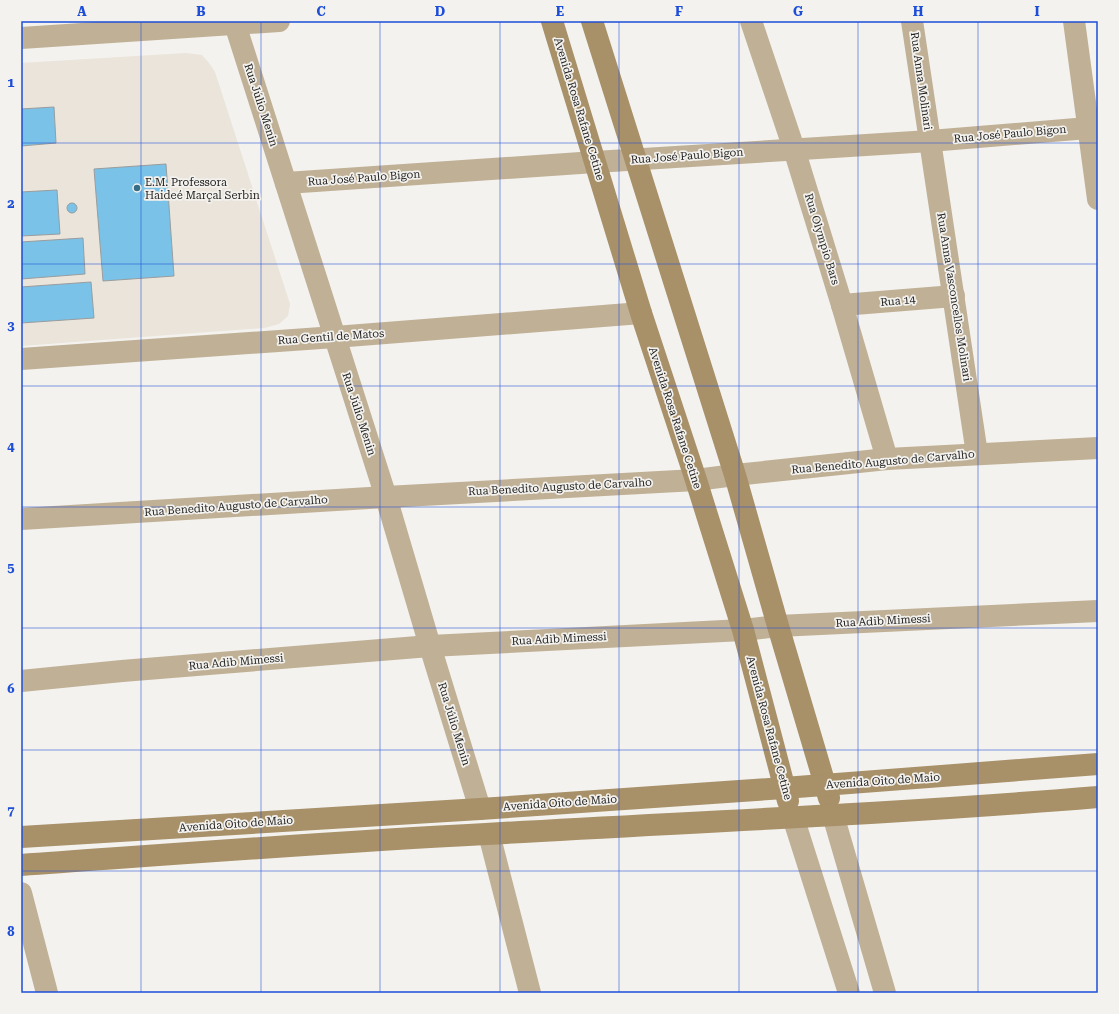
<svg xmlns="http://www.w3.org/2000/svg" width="1119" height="1014" viewBox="0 0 1119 1014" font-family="'Roboto Serif',serif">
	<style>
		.built { fill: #eae4da }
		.building { fill: #7ac2e7; stroke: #999d9e }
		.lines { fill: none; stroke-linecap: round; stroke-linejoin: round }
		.street { stroke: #c0b096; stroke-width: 22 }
		.secondary { stroke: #a89069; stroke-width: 22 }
		.grid { fill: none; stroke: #1d4ed8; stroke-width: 1; stroke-opacity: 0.55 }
		.poi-dot { fill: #366e88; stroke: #f3f2ee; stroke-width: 1.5 }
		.labels { text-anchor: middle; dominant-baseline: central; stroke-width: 3.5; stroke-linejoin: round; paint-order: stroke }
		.street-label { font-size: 11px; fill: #201f1e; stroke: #f3f2ee }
		.poi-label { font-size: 11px; fill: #201f1e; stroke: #f3f2ee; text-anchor: start }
		.neatline { fill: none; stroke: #1d4ed8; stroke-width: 1.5 }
		.grid-label { font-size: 13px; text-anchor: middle; font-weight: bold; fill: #1d4ed8 }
	</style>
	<rect width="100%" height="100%" fill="#f3f2ee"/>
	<!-- built -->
	<path class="built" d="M186 53 202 55 209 63 215 72 290 304 288 316 279 324 264 328 21 346V63Z"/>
	<!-- building -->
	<g class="building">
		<path d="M54 107 56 143 21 146V109Z"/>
		<path d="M166 164 174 276 103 281 94 169Z"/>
		<path d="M57 190 60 234 21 236V192Z"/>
		<circle cx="72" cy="208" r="5"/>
		<path d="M83 238 85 274 21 279V242Z"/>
		<path d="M91 282 94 318 21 323V287Z"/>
	</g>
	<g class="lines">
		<!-- street -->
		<g class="street">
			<path d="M234 21 386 497 430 646 480 809"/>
			<path d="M751 21 794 149 842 305 887 459"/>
			<path d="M912 21 977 454"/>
			<path d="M1074 21 1098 199"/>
			<path d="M21 38 279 21"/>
			<path d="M286 183 595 162 930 141 1088 128"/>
			<path d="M842 305 954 296"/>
			<path d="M21 359 335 337 641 313"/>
			<path d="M21 519 386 497 696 480 735 475 887 459 1098 448"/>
			<path d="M21 681 122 671 430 646 743 630 778 626 1098 611"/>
			<path d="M833 815 885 993"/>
			<path d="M793 817 849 993"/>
			<path d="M489 834 530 993"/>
			<path d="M21 893 47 993"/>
		</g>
		<!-- secondary -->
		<g class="secondary">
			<path d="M552 21 641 313 696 480 743 630 788 801"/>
			<path d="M592 21 735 475 778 626 829 798"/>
			<path d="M21 837 480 809 784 788 1098 764"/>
			<path d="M21 865C176 854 331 842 486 834 690 822 895 814 1098 797"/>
		</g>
	</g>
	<!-- grid -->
	<path class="grid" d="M141 21V993M261 21V993M380 21V993M500 21V993M619 21V993M739 21V993M858 21V993M978 21V993M21 143H1098M21 264H1098M21 386H1098M21 507H1098M21 628H1098M21 750H1098M21 871H1098"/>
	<!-- markers -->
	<circle class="poi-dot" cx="137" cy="188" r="4"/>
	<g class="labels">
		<!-- street labels -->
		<g class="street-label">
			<text transform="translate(921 81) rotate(82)">Rua Anna Molinari</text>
			<text transform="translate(261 105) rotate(72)">Rua Júlio Menin</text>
			<text transform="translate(579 109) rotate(73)">Avenida Rosa Rafane Cetine</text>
			<text transform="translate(1010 134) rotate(-5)">Rua José Paulo Bigon</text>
			<text transform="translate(687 156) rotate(-4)">Rua José Paulo Bigon</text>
			<text transform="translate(364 178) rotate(-4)">Rua José Paulo Bigon</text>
			<text transform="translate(822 239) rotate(73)">Rua Olympio Bars</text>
			<text transform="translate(954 297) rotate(81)">Rua Anna Vasconcellos Molinari</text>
			<text transform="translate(898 301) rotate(-5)">Rua 14</text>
			<text transform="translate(331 337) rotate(-4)">Rua Gentil de Matos</text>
			<text transform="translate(359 414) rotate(72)">Rua Júlio Menin</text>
			<text transform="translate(675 418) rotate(72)">Avenida Rosa Rafane Cetine</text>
			<text transform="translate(883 462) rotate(-5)">Rua Benedito Augusto de Carvalho</text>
			<text transform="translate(560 487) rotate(-3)">Rua Benedito Augusto de Carvalho</text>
			<text transform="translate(236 506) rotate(-4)">Rua Benedito Augusto de Carvalho</text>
			<text transform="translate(883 621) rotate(-3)">Rua Adib Mimessi</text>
			<text transform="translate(559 639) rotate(-3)">Rua Adib Mimessi</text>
			<text transform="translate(236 662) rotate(-5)">Rua Adib Mimessi</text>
			<text transform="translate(454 724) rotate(73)">Rua Júlio Menin</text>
			<text transform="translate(769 728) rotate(75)">Avenida Rosa Rafane Cetine</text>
			<text transform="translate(883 781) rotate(-4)">Avenida Oito de Maio</text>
			<text transform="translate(560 803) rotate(-4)">Avenida Oito de Maio</text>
			<text transform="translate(236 824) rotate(-4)">Avenida Oito de Maio</text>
		</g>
		<!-- poi labels -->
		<g class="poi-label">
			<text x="145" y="182">E.M. Professora<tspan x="145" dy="13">Haideé Marçal Serbin</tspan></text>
		</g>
	</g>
	<!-- border -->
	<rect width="1119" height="1014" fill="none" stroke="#f3f2ee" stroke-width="44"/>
	<rect x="22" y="22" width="1075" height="970" class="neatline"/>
	<g class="grid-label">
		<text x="82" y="16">A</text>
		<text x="201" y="16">B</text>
		<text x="321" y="16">C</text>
		<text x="440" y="16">D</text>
		<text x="560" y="16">E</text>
		<text x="679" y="16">F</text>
		<text x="798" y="16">G</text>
		<text x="918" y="16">H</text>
		<text x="1037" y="16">I</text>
		<text x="11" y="87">1</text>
		<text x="11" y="208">2</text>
		<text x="11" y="330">3</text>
		<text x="11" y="451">4</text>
		<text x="11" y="572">5</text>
		<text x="11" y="693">6</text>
		<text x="11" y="815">7</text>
		<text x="11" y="936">8</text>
	</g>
</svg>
